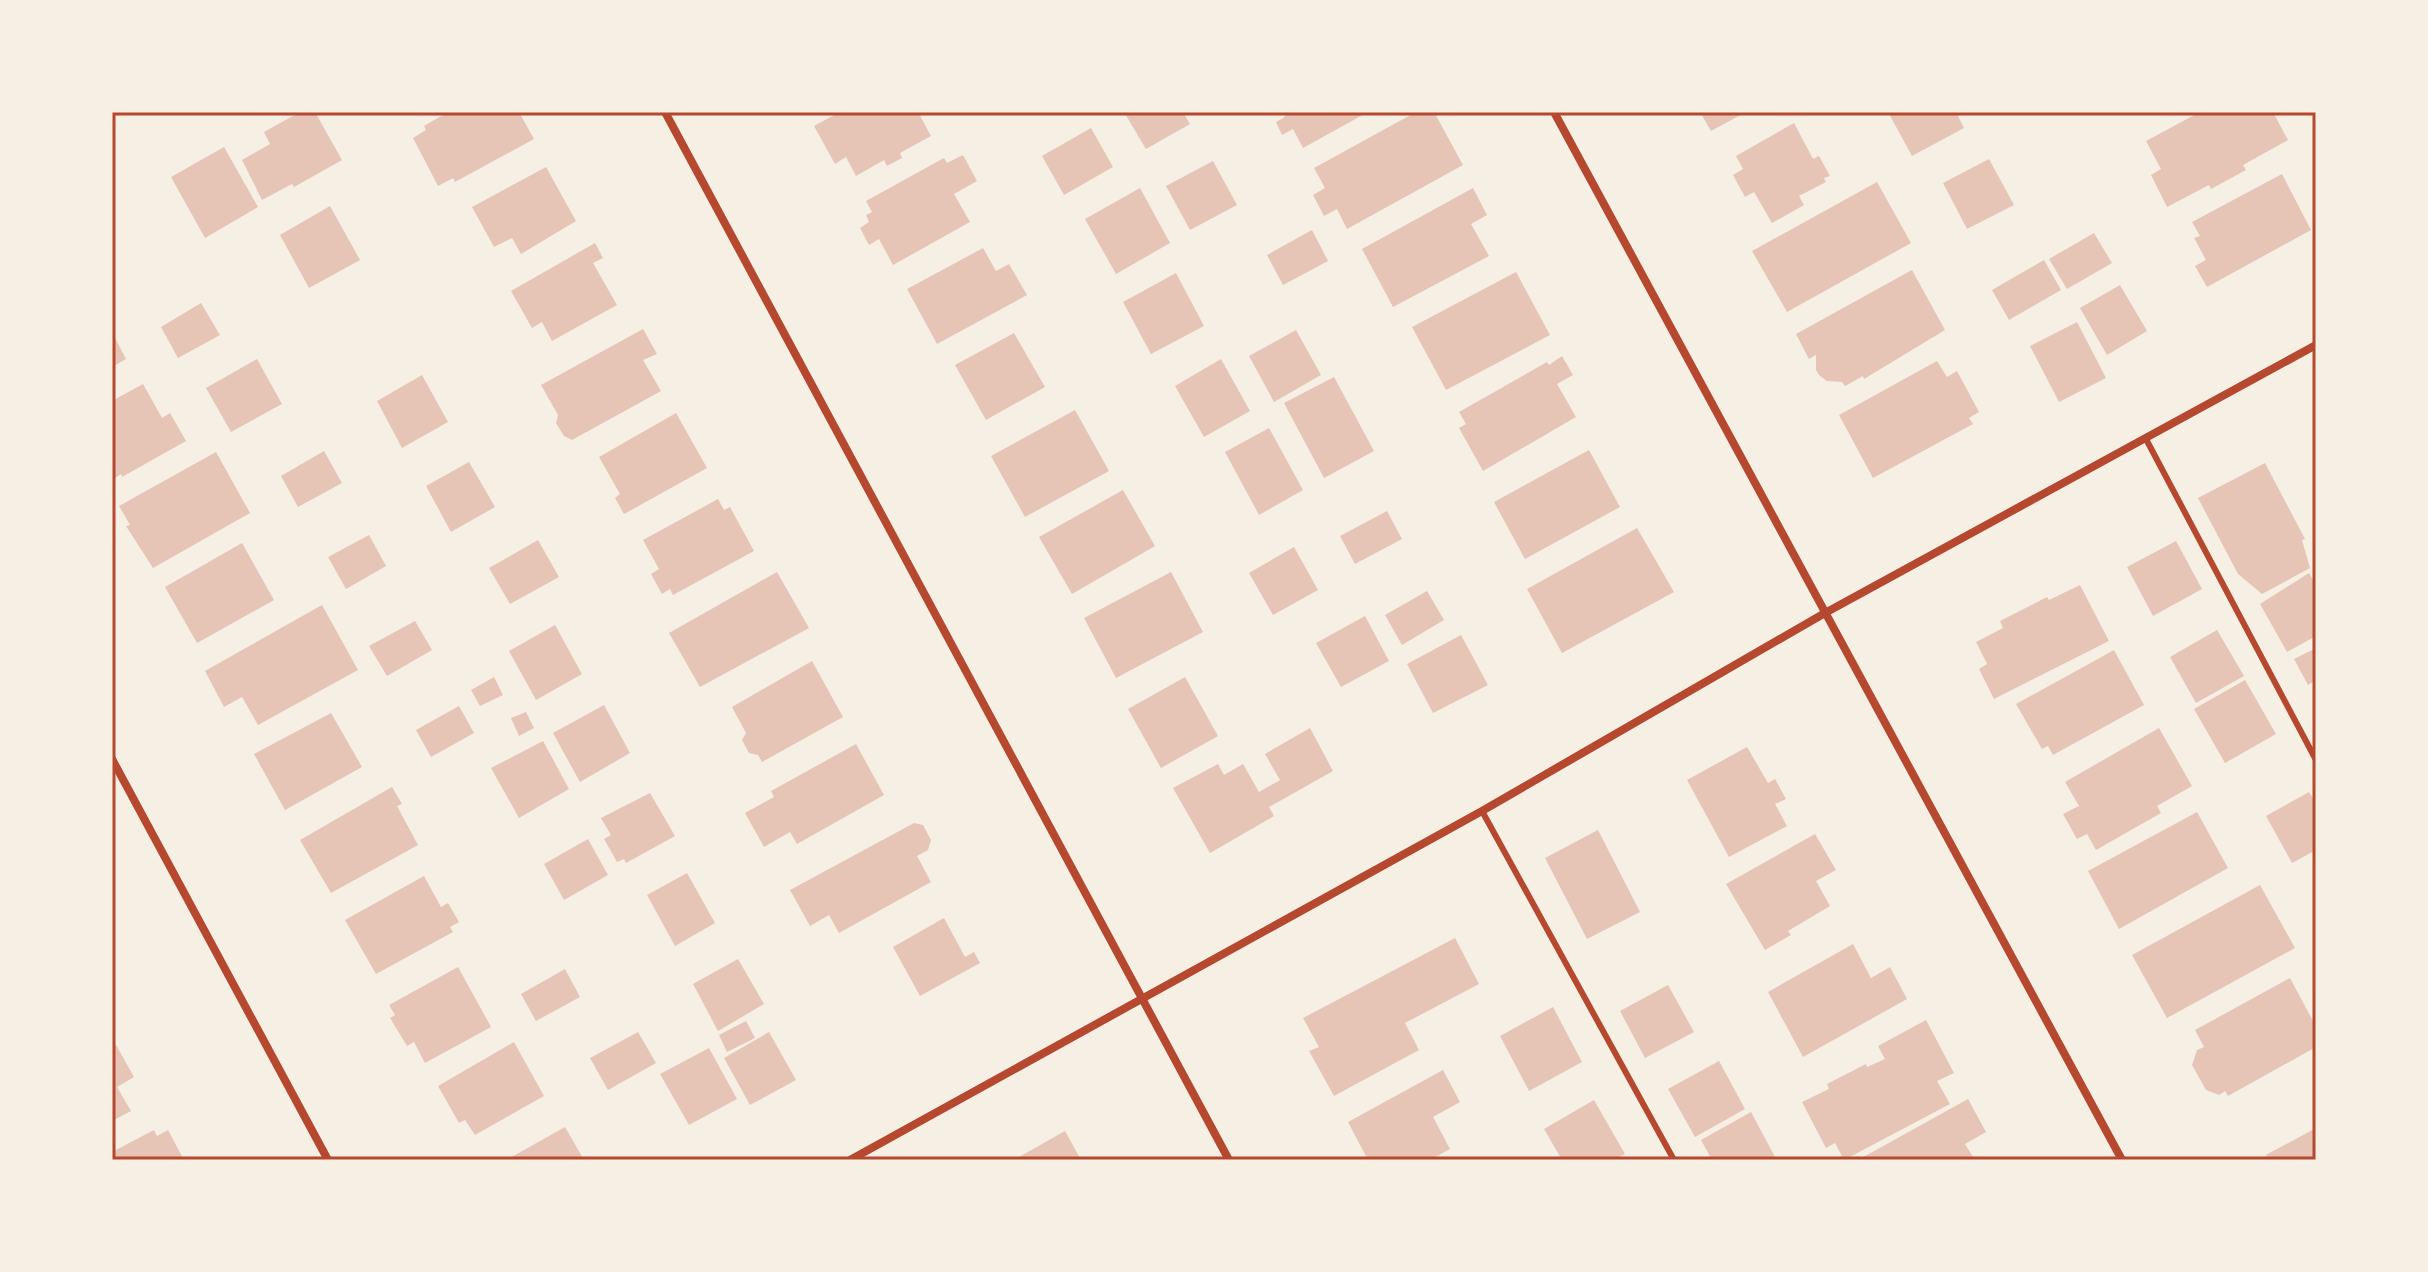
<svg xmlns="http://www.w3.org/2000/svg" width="2428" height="1272" viewBox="0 0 2428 1272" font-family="'Nunito Sans',sans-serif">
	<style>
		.building { fill: #e6c5b7 }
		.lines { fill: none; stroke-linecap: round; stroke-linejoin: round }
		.service { stroke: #b5482f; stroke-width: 6 }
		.minor { stroke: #b5482f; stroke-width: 8 }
		.neatline { fill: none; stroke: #b5482f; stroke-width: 3 }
	</style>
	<rect width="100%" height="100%" fill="#f6efe4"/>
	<!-- building -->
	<g class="building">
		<path d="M300 112H315L342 160 294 187 292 184 262 200 242 160 270 144 264 132Z"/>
		<path d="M448 112H519L534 139 455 182 453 178 438 186 413 138 426 130 424 126Z"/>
		<path d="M840 112H918L931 136 900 153 902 158 887 166 884 160 856 176 846 157 835 164 814 126Z"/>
		<path d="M1124 112H1183L1190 124 1146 149Z"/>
		<path d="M1283 112H1368L1303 148 1293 129 1282 135 1276 122 1285 117Z"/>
		<path d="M1416 112H1434L1463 165 1347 229 1337 209 1324 216 1313 195 1325 188 1314 168Z"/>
		<path d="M1700 112H1746L1711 131Z"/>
		<path d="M1888 112H1956L1964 128 1912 156Z"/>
		<path d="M2200 112H2273L2288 140 2243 165 2246 170 2211 189 2209 185 2167 207 2151 175 2161 169 2146 141Z"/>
		<path d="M1794 123 1813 159 1819 156 1830 176 1824 178 1826 182 1799 196 1804 205 1772 223 1754 192 1745 197 1733 175 1743 169 1736 156Z"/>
		<path d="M1091 128 1113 167 1064 195 1042 156Z"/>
		<path d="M224 147 258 207 205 238 171 177Z"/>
		<path d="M963 155 977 181 954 194 970 222 893 265 879 239 869 245 860 228 869 222 866 215 872 212 866 201 944 158 947 163Z"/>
		<path d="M1989 159 2014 205 1967 229 1943 183Z"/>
		<path d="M1213 161 1237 205 1190 230 1166 186Z"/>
		<path d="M546 167 576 221 521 254 512 238 494 247 472 207Z"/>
		<path d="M2282 174 2311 230 2207 287 2195 266 2206 260 2194 238 2200 236 2192 222Z"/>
		<path d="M1877 182 1911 243 1787 312 1752 251Z"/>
		<path d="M1140 188 1170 243 1116 274 1085 219Z"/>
		<path d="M1473 188 1487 215 1471 224 1489 256 1393 307 1362 249Z"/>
		<path d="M330 206 360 260 309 288 280 235Z"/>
		<path d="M1312 230 1328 261 1283 285 1267 255Z"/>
		<path d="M2094 233 2112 263 2067 289 2049 259Z"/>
		<path d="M595 243 603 258 593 263 617 305 552 341 542 322 532 328 511 291Z"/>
		<path d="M983 248 996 271 1009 264 1027 295 937 344 907 289Z"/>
		<path d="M2044 260 2061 290 2009 320 1992 290Z"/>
		<path d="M1912 270 1945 330 1864 379 1863 376 1845 386 1842 382 1827 381 1819 375 1816 370V355L1809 359 1796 334Z"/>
		<path d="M1516 272 1550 335 1446 390 1412 327Z"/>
		<path d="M1176 273 1204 326 1151 354 1123 302Z"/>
		<path d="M2120 285 2147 331 2107 355 2080 308Z"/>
		<path d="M201 303 220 335 178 358 161 327Z"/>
		<path d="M2077 322 2106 378 2059 402 2030 346Z"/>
		<path d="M643 329 657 354 643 360 661 391 572 440 564 436 556 423 558 415 541 385Z"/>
		<path d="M1296 330 1321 375 1274 402 1249 356Z"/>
		<path d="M112 332 126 359 112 367Z"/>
		<path d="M1014 333 1045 387 986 420 955 365Z"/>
		<path d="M1562 356 1573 375 1557 384 1576 417 1483 471 1459 428 1466 424 1459 412 1547 362 1549 365Z"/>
		<path d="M257 359 282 404 231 432 206 388Z"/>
		<path d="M1221 359 1250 411 1204 437 1175 386Z"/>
		<path d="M1937 361 1947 377 1957 371 1979 412 1969 418 1973 424 1873 478 1839 415Z"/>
		<path d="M422 375 448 422 402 448 377 401Z"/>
		<path d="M1334 377 1374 451 1324 478 1284 403Z"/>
		<path d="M143 384 162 418 170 413 186 441 122 477 121 474 112 480V401Z"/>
		<path d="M1075 410 1109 471 1025 517 991 456Z"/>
		<path d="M676 413 707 468 624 514 615 498 620 494 599 457Z"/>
		<path d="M1269 428 1303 490 1259 515 1225 452Z"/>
		<path d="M1589 450 1620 507 1525 559 1494 502Z"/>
		<path d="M324 451 342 483 298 507 281 476Z"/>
		<path d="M216 452 250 513 153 568 126 526 130 525 119 506Z"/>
		<path d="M469 462 495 507 451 532 426 486Z"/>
		<path d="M2265 463 2305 539 2302 540 2310 568 2262 594 2238 574 2198 498Z"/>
		<path d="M1123 490 1155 546 1072 594 1039 537Z"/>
		<path d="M718 499 724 510 730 507 754 551 673 595 670 589 662 594 651 574 659 569 643 540Z"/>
		<path d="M1387 511 1402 539 1355 564 1340 536Z"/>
		<path d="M1637 528 1674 592 1562 653 1527 589Z"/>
		<path d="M369 535 386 566 346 589 328 557Z"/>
		<path d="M538 540 559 577 510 604 489 568Z"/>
		<path d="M2176 541 2202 589 2153 616 2127 567Z"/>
		<path d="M242 543 274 600 197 643 165 587Z"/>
		<path d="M1294 547 1318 590 1273 615 1249 573Z"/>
		<path d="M777 572 809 628 700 687 669 633Z"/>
		<path d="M1171 572 1203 632 1116 678 1084 618Z"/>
		<path d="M2309 573 2316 585V636L2287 652 2260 604Z"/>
		<path d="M2080 585 2109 641 1994 699 1979 669 1987 664 1976 642 2003 628 2000 621 2047 597 2049 600Z"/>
		<path d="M1427 591 1444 620 1402 645 1385 615Z"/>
		<path d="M322 605 358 670 258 725 242 697 224 707 205 671Z"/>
		<path d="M1365 616 1389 661 1341 687 1316 643Z"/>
		<path d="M415 621 432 650 387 676 369 646Z"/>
		<path d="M555 625 582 674 536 700 509 651Z"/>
		<path d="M2217 630 2244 676 2196 703 2170 657Z"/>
		<path d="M1461 635 1488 685 1433 713 1407 664Z"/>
		<path d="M2316 648V680L2308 685 2294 659Z"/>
		<path d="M2114 650 2144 705 2053 755 2048 746 2042 749 2016 704Z"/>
		<path d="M812 661 843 717 762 762 758 755 749 753 742 740 746 733 732 707Z"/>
		<path d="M494 677 503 695 480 706 471 690Z"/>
		<path d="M1185 677 1218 736 1161 768 1128 709Z"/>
		<path d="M2245 680 2276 734 2225 763 2194 709Z"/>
		<path d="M604 705 630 753 580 782 553 733Z"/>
		<path d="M459 706 474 733 431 757 416 730Z"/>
		<path d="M526 712 534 728 519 736 511 718Z"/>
		<path d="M331 713 362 767 285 810 254 754Z"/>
		<path d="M1310 728 1333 771 1269 807 1274 816 1210 853 1173 788 1218 764 1224 775 1243 764 1259 792 1280 780 1265 754Z"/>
		<path d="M2159 728 2192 786 2157 806 2161 813 2096 850 2087 834 2077 839 2063 814 2079 806 2065 782Z"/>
		<path d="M543 741 569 789 519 818 491 768Z"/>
		<path d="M856 744 884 795 797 844 790 832 764 847 745 813 774 797 771 791Z"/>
		<path d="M1747 747 1768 783 1775 779 1786 799 1775 804 1787 826 1729 857 1687 780Z"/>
		<path d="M392 787 402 804 397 806 418 845 331 893 300 840Z"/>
		<path d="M2309 792 2316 803V850L2292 863 2266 816Z"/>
		<path d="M650 793 675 836 626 863 624 859 617 862 604 839 611 835 601 818Z"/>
		<path d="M2197 812 2228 868 2119 929 2088 871Z"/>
		<path d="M914 823 923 825 931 840 928 850 917 856 931 882 839 933 829 915 810 926 790 890Z"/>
		<path d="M1598 830 1640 912 1587 939 1545 858Z"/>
		<path d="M1815 834 1836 870 1816 881 1830 906 1788 931 1791 935 1765 950 1726 884Z"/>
		<path d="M588 839 608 875 564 900 544 864Z"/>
		<path d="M687 873 715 923 675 946 647 895Z"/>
		<path d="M424 876 441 907 448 903 459 922 450 927 453 932 376 974 345 920Z"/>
		<path d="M2260 885 2295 948 2167 1018 2132 955Z"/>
		<path d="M944 918 965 957 974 952 980 963 920 996 893 947Z"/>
		<path d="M1455 938 1479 984 1405 1023 1419 1050 1334 1096 1309 1051 1319 1047 1303 1018Z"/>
		<path d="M1853 944 1871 978 1890 967 1907 999 1803 1057 1768 992Z"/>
		<path d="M738 959 764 1004 718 1031 693 984Z"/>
		<path d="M458 967 491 1027 425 1063 414 1042 407 1046 390 1018 395 1015 389 1005Z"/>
		<path d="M565 969 580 997 536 1021 521 994Z"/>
		<path d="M2290 978 2313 1021 2316 1019V1047L2228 1096 2225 1091 2219 1095 2206 1090 2192 1065 2197 1050 2204 1047 2195 1030Z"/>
		<path d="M1668 985 1694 1032 1645 1058 1620 1011Z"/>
		<path d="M1553 1007 1582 1062 1529 1091 1500 1036Z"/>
		<path d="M1926 1020 1954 1073 1937 1081 1950 1104 1844 1160 1835 1143 1826 1148 1802 1102 1829 1089 1827 1084 1866 1064 1867 1067 1885 1059 1878 1046Z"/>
		<path d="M746 1021 755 1038 727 1052 719 1035Z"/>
		<path d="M638 1032 656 1063 608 1090 590 1058Z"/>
		<path d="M769 1032 796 1080 750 1105 724 1058Z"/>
		<path d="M514 1042 544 1096 475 1135 465 1120 459 1123 438 1086Z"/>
		<path d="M116 1045 134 1077 117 1087 131 1111 112 1121V1047Z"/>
		<path d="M709 1048 737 1099 689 1125 660 1074Z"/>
		<path d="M1719 1061 1745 1109 1695 1137 1668 1089Z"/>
		<path d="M1443 1070 1460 1102 1433 1117 1450 1149 1430 1160H1368L1348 1122Z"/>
		<path d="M1968 1099 1986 1132 1965 1144 1975 1160H1858Z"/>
		<path d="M1594 1100 1625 1154 1614 1160H1562L1544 1129Z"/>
		<path d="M1751 1112 1775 1157 1769 1160H1712L1701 1140Z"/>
		<path d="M565 1127 584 1160H506Z"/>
		<path d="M2316 1128V1160H2269L2266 1155Z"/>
		<path d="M154 1130 157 1136 168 1130 184 1160H112V1152Z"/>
		<path d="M1065 1131 1081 1160H1014Z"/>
	</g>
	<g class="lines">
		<!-- service -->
		<g class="service">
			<path d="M2146 439 2316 760"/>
			<path d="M1482 811 1674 1160"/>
		</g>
		<!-- minor -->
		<g class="minor">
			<path d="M665 112 1229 1160"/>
			<path d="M1554 112 2122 1160"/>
			<path d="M112 759 328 1160"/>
			<path d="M850 1160 1482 811 1825 613 2316 345"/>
		</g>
	</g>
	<!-- border -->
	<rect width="2428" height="1272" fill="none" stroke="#f6efe4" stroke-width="228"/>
	<rect x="114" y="114" width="2200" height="1044" class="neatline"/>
</svg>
